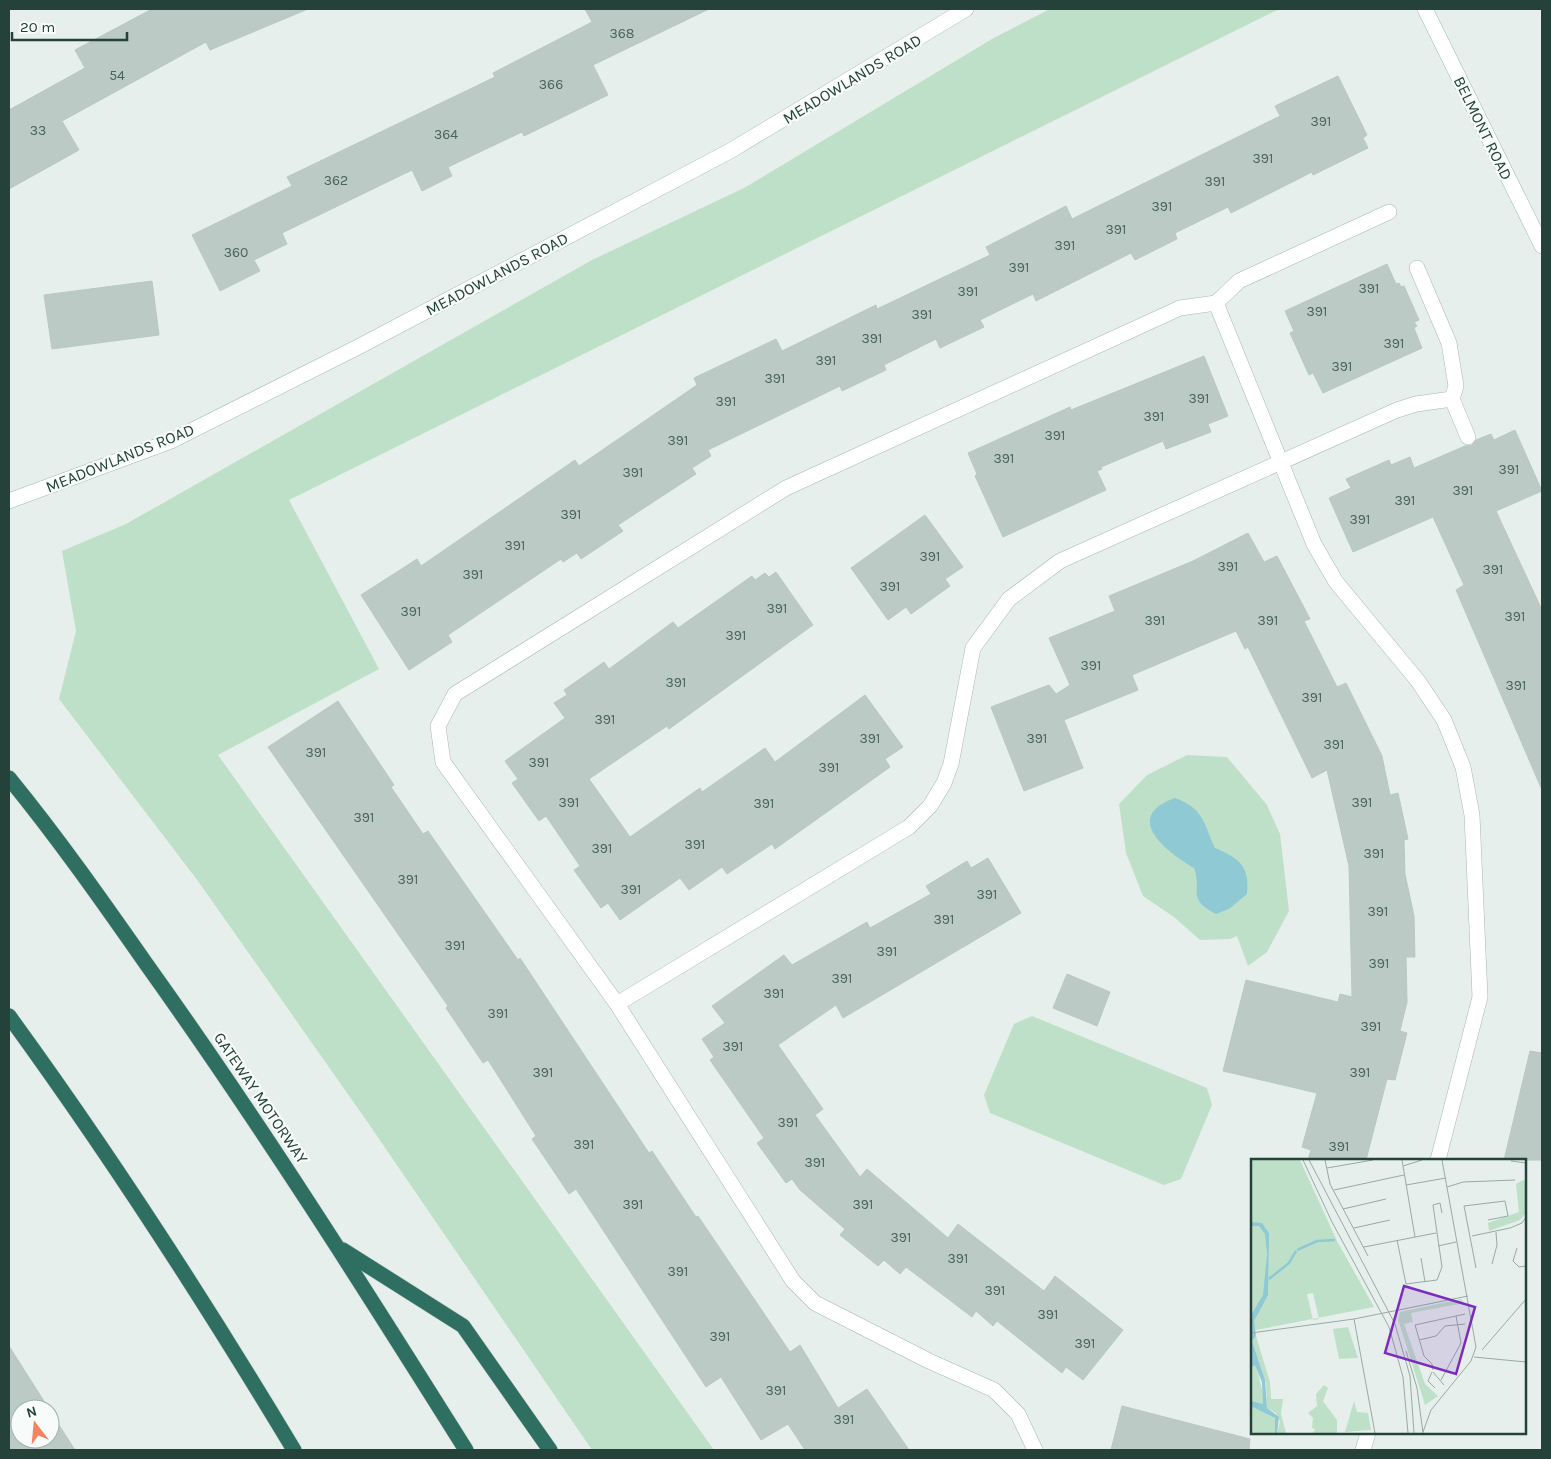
<svg xmlns="http://www.w3.org/2000/svg" width="1551" height="1459" viewBox="0 0 1551 1459" font-family="Karla,sans-serif">
	<style>
		.green { fill: #bfe0c8 }
		.water { fill: #8ec9d4 }
		.building { fill: #bbcac4; stroke: #b8c9c2 }
		.lines { fill: none; stroke-linecap: round; stroke-linejoin: round }
		.minor-casing { stroke: #a8b8b2; stroke-width: 16 }
		.secondary-casing { stroke: #a4bbb3; stroke-width: 16 }
		.motorway-casing { stroke: #c2cac8; stroke-width: 16 }
		.minor { stroke: #fff; stroke-width: 15 }
		.secondary { stroke: #fff; stroke-width: 15 }
		.motorway { stroke: #2f6f62; stroke-width: 15 }
		.labels { text-anchor: middle; dominant-baseline: central; stroke-width: 4.5; stroke-linejoin: round; paint-order: stroke }
		.number-label { font-size: 14px; fill: #4a645c }
		.street-label { font-size: 16px; fill: #24423a; stroke: #f7fbf9 }
		.inset-river { fill: none; stroke: #8ec9d4; stroke-width: 2.5 }
		.inset-road { fill: none; stroke: #98aaa4; stroke-width: 1 }
		.view { fill: #7b2cbf; fill-opacity: 0.15; stroke: #7b2cbf; stroke-width: 2.5 }
		.inset-edge { fill: none; stroke: #24423a; stroke-width: 2.5 }
	</style>
	<rect width="100%" height="100%" fill="#e6efeb"/>
	<!-- green -->
	<g class="green">
		<path d="M1050 9H1279L289 500 379 669 218 755 714 1450H592L364 1117 198 881 59 699 76 631 62 551 126 524 592 260 744 188 992 39Z"/>
		<path d="M1187 755 1227 757 1267 805 1280 834 1289 911 1267 952 1248 966 1237 936 1230 939 1200 940 1174 917 1143 896 1126 853 1119 804 1147 775Z"/>
		<path d="M1032 1016 1207 1088 1212 1105 1181 1179 1164 1185 990 1113 984 1095 1014 1024Z"/>
	</g>
	<!-- water -->
	<path class="water" d="M1175 798C1204 809 1203 822 1215 848 1239 858 1250 866 1247 894L1229 909 1216 914C1185 898 1203 891 1194 868 1167 852 1121 817 1175 798Z"/>
	<!-- building -->
	<g class="building">
		<path d="M152 9H308L210 50 206 42 62 121 79 150 9 189V110L85 68 75 50Z"/>
		<path d="M585 9H709L593 65 608 95 524 136 522 132 448 167 452 176 422 191 412 170 282 233 287 244 254 260 260 271 220 291 192 235 292 186 287 177 495 77 493 73 592 22Z"/>
		<path d="M1338 76 1367 135 1363 138 1368 148 1313 175 1312 172 1231 213 1228 207 1175 233 1177 239 1135 260 1131 253 1036 301 1033 294 980 320 984 327 940 348 936 339 884 365 886 370 842 391 840 386 708 450 711 456 692 468 696 474 618 525 623 531 581 559 577 553 563 562 561 559 448 635 452 642 409 670 361 595 417 559 421 566 575 460 579 466 697 385 694 378 776 339 782 351 876 305 877 309 990 255 986 247 1066 206 1072 219 1280 116 1275 106Z"/>
		<path d="M1387 264 1396 284 1399 283 1401 287 1404 286 1419 320 1414 322 1417 326 1414 328 1422 348 1323 393 1313 373 1309 375 1290 333 1294 331 1285 311Z"/>
		<path d="M152 281 159 335 52 349 44 295Z"/>
		<path d="M1204 356 1228 416 1208 424 1211 432 1166 449 1163 441 1101 467 1102 469 1097 471 1106 490 1003 537 975 476 977 474 968 453 1070 407 1071 410Z"/>
		<path d="M1515 430 1542 491 1496 511 1542 610V790L1456 590 1464 585 1433 517 1353 552 1329 498 1351 488 1346 479 1389 460 1391 465 1410 457 1414 468 1465 446 1472 445 1476 440 1491 434 1494 440Z"/>
		<path d="M925 515 963 567 945 579 950 586 911 614 906 607 888 620 851 568Z"/>
		<path d="M1248 533 1264 562 1277 556 1310 619 1304 621 1337 687 1346 683 1382 756 1390 795 1398 793 1408 839 1404 840 1405 874 1414 916 1415 957H1406L1407 1002 1400 1031 1407 1033 1395 1080 1387 1079 1366 1160H1308L1311 1150 1302 1147 1317 1093 1223 1071 1246 980 1338 1002 1340 994 1352 997 1349 866 1327 770 1312 778 1248 647 1245 649 1236 631 1132 675 1138 690 1064 720 1083 768 1024 791 991 707 1049 685 1056 694 1070 685 1049 638 1115 611 1109 596 1193 561Z"/>
		<path d="M776 572 813 625 669 729 667 726 589 779 630 837 700 788 702 792 765 748 775 762 865 695 903 747 885 759 890 767 775 849 772 844 727 874 722 867 689 890 680 878 620 920 608 903 601 908 574 870 580 866 546 816 539 821 512 783 518 779 505 761 565 718 554 703 567 695 564 690 604 662 609 669 673 622 678 628 752 576 755 580 765 573 769 577Z"/>
		<path d="M338 701 394 785 391 787 423 834 428 831 518 960 520 958 649 1153 652 1151 696 1217 698 1216 790 1352 800 1345 838 1408 867 1389 909 1450H805L788 1424 761 1440 721 1377 706 1387 576 1189 569 1194 532 1139 536 1136 488 1060 483 1063 446 1008 448 1006 268 747Z"/>
		<path d="M988 858 1021 913 843 1018 836 1005 778 1045 823 1109 815 1115 860 1177 867 1169 948 1238 958 1224 1044 1291 1055 1276 1123 1330 1083 1380 1066 1367 1062 1373 997 1321 993 1326 976 1311 972 1317 906 1267 900 1274 884 1260 878 1266 840 1235 845 1229 800 1190 792 1179 786 1183 757 1143 764 1138 710 1060 714 1057 702 1039 725 1023 712 1006 784 955 792 965 867 922 870 928 931 894 926 886 967 861 971 868Z"/>
		<path d="M1067 974 1110 992 1097 1026 1053 1008Z"/>
		<path d="M1530 1051 1542 1053V1160H1504Z"/>
		<path d="M9 1346 49 1409H20V1439H50V1411L75 1450H9Z"/>
		<path d="M1122 1406 1250 1439 1249 1450H1111Z"/>
	</g>
	<g class="lines">
		<!-- minor casing -->
		<g class="minor-casing">
			<g id="minor">
				<path d="M1417 268 1449 343 1456 386 1452 399 1468 437"/>
				<path d="M1216 303 1314 544 1336 582 1418 681 1444 720 1463 767 1472 815 1480 997 1438 1160"/>
				<path d="M617 1004 909 827 930 806 944 783 951 764 973 648 1009 599 1060 561 1397 410 1416 404 1452 399"/>
				<path d="M1035 1450 1018 1414 994 1390 929 1361 815 1303 793 1281 617 1004 443 762 438 726 455 694 786 488 1180 308 1216 303 1239 281 1389 212"/>
				<path d="M1363 1450 1368 1433"/>
			</g>
		</g>
		<!-- secondary casing -->
		<g class="secondary-casing">
			<g id="secondary">
				<path d="M1425 9 1542 246"/>
				<path d="M9 501 171 441 360 346 730 151 966 9"/>
			</g>
		</g>
		<!-- motorway casing -->
		<g class="motorway-casing">
			<g id="motorway">
				<path d="M9 778C58 838 103 902 147 965 260 1123 363 1286 466 1450"/>
				<path d="M9 1016C111 1156 205 1302 294 1450"/>
				<path d="M343 1250 463 1326 550 1450"/>
			</g>
		</g>
		<!-- minor -->
		<use href="#minor" class="minor"/>
		<!-- secondary -->
		<use href="#secondary" class="secondary"/>
		<!-- motorway -->
		<use href="#motorway" class="motorway"/>
	</g>
	<g class="labels">
		<!-- number labels -->
		<g class="number-label">
			<text x="622" y="33">368</text>
			<text x="117" y="75">54</text>
			<text x="551" y="84">366</text>
			<text x="1321" y="121">391</text>
			<text x="38" y="130">33</text>
			<text x="446" y="134">364</text>
			<text x="1263" y="158">391</text>
			<text x="336" y="180">362</text>
			<text x="1215" y="181">391</text>
			<text x="1162" y="206">391</text>
			<text x="1116" y="229">391</text>
			<text x="1065" y="245">391</text>
			<text x="236" y="252">360</text>
			<text x="1019" y="267">391</text>
			<text x="1369" y="288">391</text>
			<text x="968" y="291">391</text>
			<text x="1317" y="311">391</text>
			<text x="922" y="314">391</text>
			<text x="872" y="338">391</text>
			<text x="1394" y="343">391</text>
			<text x="826" y="360">391</text>
			<text x="1342" y="366">391</text>
			<text x="775" y="378">391</text>
			<text x="1199" y="398">391</text>
			<text x="726" y="401">391</text>
			<text x="1154" y="416">391</text>
			<text x="1055" y="435">391</text>
			<text x="678" y="440">391</text>
			<text x="1004" y="458">391</text>
			<text x="1509" y="469">391</text>
			<text x="633" y="472">391</text>
			<text x="1463" y="490">391</text>
			<text x="1405" y="500">391</text>
			<text x="571" y="514">391</text>
			<text x="1360" y="519">391</text>
			<text x="515" y="545">391</text>
			<text x="930" y="556">391</text>
			<text x="1228" y="566">391</text>
			<text x="1493" y="569">391</text>
			<text x="473" y="574">391</text>
			<text x="890" y="586">391</text>
			<text x="777" y="608">391</text>
			<text x="411" y="611">391</text>
			<text x="1515" y="616">391</text>
			<text x="1155" y="620">391</text>
			<text x="1268" y="620">391</text>
			<text x="736" y="635">391</text>
			<text x="1091" y="665">391</text>
			<text x="676" y="682">391</text>
			<text x="1516" y="685">391</text>
			<text x="1312" y="697">391</text>
			<text x="605" y="719">391</text>
			<text x="870" y="738">391</text>
			<text x="1037" y="738">391</text>
			<text x="1334" y="744">391</text>
			<text x="316" y="752">391</text>
			<text x="539" y="762">391</text>
			<text x="829" y="767">391</text>
			<text x="569" y="802">391</text>
			<text x="1362" y="802">391</text>
			<text x="764" y="803">391</text>
			<text x="364" y="817">391</text>
			<text x="695" y="844">391</text>
			<text x="602" y="848">391</text>
			<text x="1374" y="853">391</text>
			<text x="408" y="879">391</text>
			<text x="631" y="889">391</text>
			<text x="987" y="894">391</text>
			<text x="1378" y="911">391</text>
			<text x="944" y="919">391</text>
			<text x="455" y="945">391</text>
			<text x="887" y="951">391</text>
			<text x="1379" y="963">391</text>
			<text x="842" y="978">391</text>
			<text x="774" y="993">391</text>
			<text x="498" y="1013">391</text>
			<text x="1371" y="1026">391</text>
			<text x="733" y="1046">391</text>
			<text x="543" y="1072">391</text>
			<text x="1360" y="1072">391</text>
			<text x="788" y="1122">391</text>
			<text x="584" y="1144">391</text>
			<text x="1339" y="1146">391</text>
			<text x="815" y="1162">391</text>
			<text x="633" y="1204">391</text>
			<text x="863" y="1204">391</text>
			<text x="901" y="1237">391</text>
			<text x="958" y="1258">391</text>
			<text x="678" y="1271">391</text>
			<text x="995" y="1290">391</text>
			<text x="1048" y="1314">391</text>
			<text x="720" y="1336">391</text>
			<text x="1085" y="1343">391</text>
			<text x="776" y="1390">391</text>
			<text x="844" y="1419">391</text>
		</g>
		<!-- street labels -->
		<g class="street-label">
			<text transform="translate(852 79) rotate(-31)">MEADOWLANDS ROAD</text>
			<text transform="translate(1483 128) rotate(64)">BELMONT ROAD</text>
			<text transform="translate(497 274) rotate(-28)">MEADOWLANDS ROAD</text>
			<text transform="translate(120 458) rotate(-22)">MEADOWLANDS ROAD</text>
			<text transform="translate(261 1098) rotate(56)">GATEWAY MOTORWAY</text>
		</g>
	</g>
	<!-- overview -->
	<g transform="translate(1251 1159)">
		<rect width="275" height="275" fill="#e6efeb"/>
		<path d="M0 1H49L86 82 123 148 0 172ZM62 134 68 160 62 161 56 135ZM272 21 275 22V54L269 61 238 72 237 64 268 53 265 25ZM210 140 213 144 160 154 162 163 153 165 174 225 187 237 174 246 147 160 149 153ZM97 168 107 199 88 200 82 170ZM5 177 19 223 20 240H32L30 255 35 274H26L29 262 25 254 16 249 15 224 1 182ZM0 186 17 255 26 261 24 274H0ZM73 226 77 229 72 242 86 261V274H62L64 270 61 269 62 259 57 254 66 247 65 235ZM103 242 106 253 117 254 120 271 94 273Z" fill="#bfe0c8" fill-rule="evenodd"/>
		<path d="M0 63 11 64 18 74 17 136 3 162 5 177 1 182 14 221 16 249 28 258 26 274H24V259L0 247V242L12 245 11 223 4 206 0 208V156L12 136 16 95 14 75 8 67H0Z" fill="#8ec9d4"/>
		<path class="inset-river" d="M46 91 66 82 84 81M18 120 38 104 45 92"/>
		<path class="inset-road" d="M52 1 81 63 138 168 152 218 157 274M58 1 144 165 159 217 163 274M74 1 79 25 117 97M151 1 164 78M260 2 275 4M152 7 171 1M76 9 122 1M155 26 195 19M196 28 212 23 264 21M83 31 153 16M92 50 135 40M103 69 139 61M221 77 259 69 271 64 275 58M146 81 155 125 186 121 191 108 182 46 189 44 191 54M187 87 205 83M113 88 185 74M266 89 262 102 268 108 275 107M170 99 174 123M241 105 246 86 245 73M225 109 213 47 254 42 257 57 237 61M103 160 124 274M0 174 103 160 217 137M168 181 185 177 194 167 214 165M231 191 275 140M155 192 166 229 172 274M223 198 275 203M182 211 181 205 173 197 164 166 214 155M181 213 177 222 184 229M182 213 193 226M190 221 210 184 205 157M172 273 180 251 220 202 225 188 191 1"/>
		<path class="view" d="M153 127 224 148 205 215 134 194Z"/>
		<rect width="275" height="275" class="inset-edge"/>
	</g>
	<!-- border -->
	<rect width="1551" height="1459" fill="none" stroke="#24423a" stroke-width="20"/>
	<!-- north arrow -->
	<g transform="translate(35 1424) rotate(344)"><circle r="24" fill="#f7fbf9" stroke="#a3b1ad"/>
	<path d="M0-4L9 19L0 12L-9 19Z" fill="#f4845f"/>
	<text y="-8" font-size="14" font-weight="bold" text-anchor="middle" fill="#24423a">N</text>
	</g>
	<!-- scale -->
	<path d="M12 32v8h115v-8" fill="none" stroke="#24423a" stroke-width="2.5"/>
	<text x="20" y="32" font-size="15" fill="#24423a" stroke="#f7fbf9" stroke-width="4" paint-order="stroke">20 m</text>
</svg>
